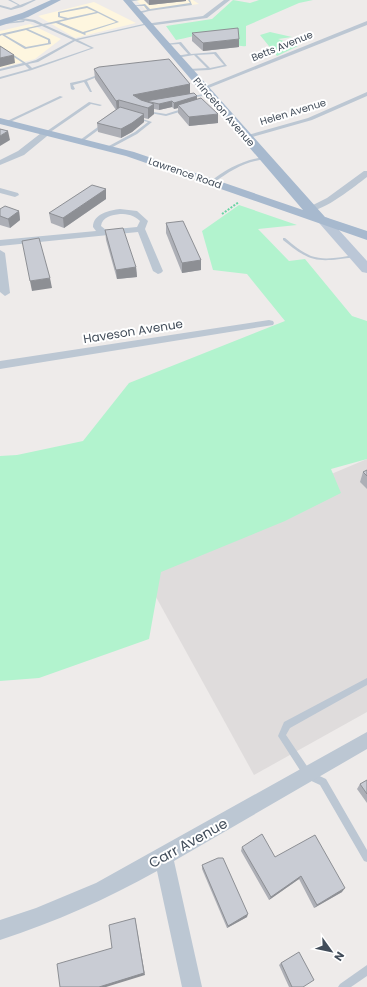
<svg xmlns="http://www.w3.org/2000/svg" width="367" height="987" viewBox="0 0 367 987" font-family="Poppins,sans-serif">
	<style>
		.commercial { fill: #fef6df }
		.education { fill: #dfdcdc }
		.green { fill: #b2f3ce }
		.lines { fill: none; stroke-linecap: round; stroke-linejoin: round }
		.path { stroke: #67d4a3; stroke-width: 2; stroke-dasharray: 2 1.5; stroke-linecap: butt }
		.service { fill: #bcc7d3; fill-rule: evenodd }
		.minor { fill: #bcc7d3; fill-rule: evenodd }
		.secondary { fill: #bbc7d7; fill-rule: evenodd }
		.primary { fill: #a7b9ce; fill-rule: evenodd }
		.wall { fill: #adafb6 }
		.shaded-wall { fill: #8d8f94 }
		.building { fill: #c9ccd4; stroke: #8d8f94 }
		.labels { text-anchor: middle; dominant-baseline: central; stroke-width: 4; stroke-linejoin: round; paint-order: stroke }
		.far-street-label { font-size: 10px; fill: #424d5a; stroke: #fff }
		.street-label { font-size: 12px; fill: #424d5a; stroke: #fff }
		.near-street-label { font-size: 14px; fill: #424d5a; stroke: #fff }
	</style>
	<rect width="100%" height="100%" fill="#eeebea"/>
	<!-- commercial -->
	<g class="commercial">
		<path d="M136 0H193L199 4 147 11Z"/>
		<path d="M94 2 136 23 75 38 38 16Z"/>
		<path d="M30 24 61 39 35 59 0 68V31Z"/>
	</g>
	<!-- education -->
	<path class="education" d="M367 459V712L254 775 134 557Z"/>
	<!-- green -->
	<g class="green">
		<path d="M233 0 250 3 259 0H313L299 3 246 26V46C235 48 225 37 214 35 203 33 187 38 176 40L166 26 212 19Z"/>
		<path d="M270 32 292 37 278 39 298 46 277 56 260 35Z"/>
		<path d="M239 205 297 225 258 229 289 261 305 259 352 316 367 321V459L331 469 341 493 285 521 161 572 149 639 39 678 0 681V456L17 455 83 441 129 383 285 321 247 274 213 270 202 231Z"/>
	</g>
	<g class="lines">
		<!-- path -->
		<path class="path" d="M222 214 239 202"/>
		<!-- service -->
		<g class="service">
			<path d="M8 0H11L20 5 33 0H36L22 7 11 10 0 7V5L11 8 18 5Z"/>
			<path d="M127 0H140L128 2Z"/>
			<path d="M188 0H190L192 5 149 11 138 14 137 12 147 10 144 6H131L145 4 150 9 190 3Z"/>
			<path d="M87 6 119 22 85 33 86 34 85 35 56 23 45 25 76 39 148 23 149 24 78 40 94 48 32 70 0 79V77L29 69 25 65 0 71V69L23 63 0 48V46L26 63 36 60 73 40 42 26 28 29 50 39 51 44 25 49 2 35 0 36V34L40 25 33 22 16 19V17L35 20 43 24 65 19 58 17V12ZM87 8 96 12 68 18 60 16V13ZM98 13 116 22 83 32 59 22ZM26 30 48 40V43L26 47 5 35ZM75 41 91 48 32 68 28 64 38 62Z"/>
			<path d="M25 20 24 22 4 24 3 23Z"/>
			<path d="M181 42 191 54 216 52 227 66 209 70 188 71 189 69 207 68 194 55 176 58V56L188 54 179 44 166 45 165 44ZM214 54 224 65 210 68 197 55Z"/>
			<path d="M100 74 102 75 87 81 92 92H90L84 82 73 85 75 89 73 90 71 89 70 83 84 80Z"/>
			<path d="M208 93 209 95 190 98 188 97Z"/>
			<path d="M60 96 63 97 8 123 5 122Z"/>
			<path d="M89 102 102 105 100 106 91 104 49 133H47V131Z"/>
			<path d="M185 108 187 109 186 110 166 116 145 112 147 111 166 114Z"/>
			<path d="M136 117 152 122 137 134 109 149H107V147L135 132 148 122 136 119Z"/>
			<path d="M102 124 105 125 82 142H80V140Z"/>
			<path d="M265 157H266V159C244 162 232 170 213 183L210 182C225 169 245 159 265 157Z"/>
			<path d="M283 238H285C293 245 302 252 311 256 325 261 341 257 355 255L357 256 355 257C319 262 312 264 283 240Z"/>
			<path d="M367 678V685L290 728 286 735 311 772 326 779 367 850V862L364 861 320 785 305 778 278 736 284 722Z"/>
			<path d="M367 965V976L351 987H338L340 984Z"/>
		</g>
		<!-- minor -->
		<g class="minor">
			<path d="M224 0H230L207 18 148 26 145 24 203 16Z"/>
			<path d="M367 21V25L206 89 201 88Z"/>
			<path d="M367 92V96L312 120 245 139 241 137 308 118Z"/>
			<path d="M45 130 52 132 24 155 0 165V160L18 151Z"/>
			<path d="M364 171H367V177C355 186 321 214 306 211L305 209 327 198Z"/>
			<path d="M0 188 18 193 19 195 15 197 0 193Z"/>
			<path d="M120 209 137 211 148 221 145 229 163 271 161 273 158 274 153 271 138 232 0 246V240L96 231 93 227C93 214 110 210 120 209ZM120 214C128 214 134 215 140 221L137 227 106 230 101 226C102 217 112 215 120 214Z"/>
			<path d="M0 250 5 253 10 293 5 296 0 292Z"/>
			<path d="M269 320 273 321 274 323 273 325 0 369V361Z"/>
			<path d="M367 732V749L174 861 202 987H182L157 871C107 899 55 922 0 940V920L36 908 96 883Z"/>
		</g>
		<!-- secondary -->
		<path class="secondary" d="M324 217 328 218 367 261V273L362 272 320 224 318 221Z"/>
		<!-- primary -->
		<g class="primary">
			<path d="M51 0H61L28 17 0 26V20L22 13Z"/>
			<path d="M123 0H131L325 217 367 231V240L126 156 0 124V118L134 152 303 210Z"/>
		</g>
	</g>
	<!-- wall -->
	<g class="wall">
		<path d="M144 0H186V1L149 5Z"/>
		<path d="M192 33 239 47 203 51 192 41Z"/>
		<path d="M94 69 190 84V93L197 99 218 123 189 126 178 113V108L174 109 172 107 159 110 154 109V114L148 119 144 118V122L132 132 121 138 98 132 97 123 116 110 95 79Z"/>
		<path d="M106 189V199L64 228 51 223 49 213Z"/>
		<path d="M0 209 19 211 20 220 10 228 0 225Z"/>
		<path d="M166 223 201 260V270L182 273 166 233Z"/>
		<path d="M105 230 136 267 137 277 117 279 106 240Z"/>
		<path d="M367 470V489L360 482 363 472Z"/>
		<path d="M367 780V803L357 789 360 784Z"/>
		<path d="M242 847 275 857 342 892 314 908 299 879 269 900 241 851Z"/>
		<path d="M202 865 247 917 227 928 202 869Z"/>
		<path d="M281 963 303 987H289L279 965Z"/>
	</g>
	<!-- shaded-wall -->
	<g class="shaded-wall">
		<path d="M149 0H186V1L149 5Z"/>
		<path d="M239 39V47L203 51V43Z"/>
		<path d="M14 55 15 63 0 67V58Z"/>
		<path d="M190 84V95L146 101V103L133 95Z"/>
		<path d="M197 96V102L178 105V108L174 109V103Z"/>
		<path d="M119 100V111L117 112 116 101Z"/>
		<path d="M172 101V107L159 110V104Z"/>
		<path d="M154 104V114L148 119V108Z"/>
		<path d="M144 114V122L132 132 121 138V129Z"/>
		<path d="M218 114V123L189 126V117Z"/>
		<path d="M8 131 10 140 0 146V136Z"/>
		<path d="M106 189V199L64 228 63 218Z"/>
		<path d="M19 211 20 220 10 228 8 219Z"/>
		<path d="M201 260V270L182 273V263Z"/>
		<path d="M136 267 137 277 117 279 116 270Z"/>
		<path d="M50 278 52 288 32 291 30 281Z"/>
		<path d="M301 876 299 879 269 900 271 897Z"/>
		<path d="M345 888 342 892 314 908 317 905Z"/>
		<path d="M248 914 247 917 227 928 228 926Z"/>
		<path d="M135 918 145 975 106 987H99Z"/>
	</g>
	<!-- building -->
	<g class="building">
		<path d="M238 28 239 39 203 43 192 33Z"/>
		<path d="M0 46 14 55 0 58Z"/>
		<path d="M169 59 190 84 133 95 141 100 154 104 148 108 119 100 116 101 94 69 99 67Z"/>
		<path d="M194 93 197 96 174 103 172 101 159 104 146 101Z"/>
		<path d="M201 98 218 114 189 117 178 105Z"/>
		<path d="M120 107 144 114 132 123 121 129 97 123Z"/>
		<path d="M0 129 8 131 0 136Z"/>
		<path d="M92 185 106 189 63 218 49 213Z"/>
		<path d="M5 206 19 211 8 219 0 216V209Z"/>
		<path d="M183 221 201 260 182 263 166 223Z"/>
		<path d="M123 228 136 267 116 270 105 230Z"/>
		<path d="M39 238 50 278 30 281 22 241Z"/>
		<path d="M367 470V476L363 472Z"/>
		<path d="M367 780V794L360 784Z"/>
		<path d="M262 834 275 857 315 835 345 888 317 905 301 876 271 897 242 847Z"/>
		<path d="M218 858H223L248 914 228 926 202 865Z"/>
		<path d="M135 918 144 973 99 987H60L57 964 112 948 109 925Z"/>
		<path d="M299 952 314 980 303 987H292L281 963Z"/>
	</g>
	<g class="labels">
		<!-- far-street labels -->
		<g class="far-street-label">
			<text transform="translate(282 46) rotate(-22)">Betts Avenue</text>
			<text transform="translate(224 112) rotate(49)">Princeton Avenue</text>
			<text transform="translate(293 112) rotate(-17)">Helen Avenue</text>
			<text transform="translate(185 173) rotate(19)">Lawrence Road</text>
		</g>
		<!-- street labels -->
		<g class="street-label">
			<text transform="translate(133 331) rotate(-9)">Haveson Avenue</text>
		</g>
		<!-- near-street labels -->
		<g class="near-street-label">
			<text transform="translate(188 843) rotate(-29)">Carr Avenue</text>
		</g>
	</g>
	<!-- north arrow -->
	<g transform="translate(331 951) rotate(123)" stroke="#ffffff" stroke-width="3" paint-order="stroke">
	<path d="M0-3L7 15L0 10L-7 15Z" fill="#424d5a"/>
	<text y="-6" font-size="11" font-weight="bold" text-anchor="middle" fill="#424d5a">N</text>
	</g>
</svg>
